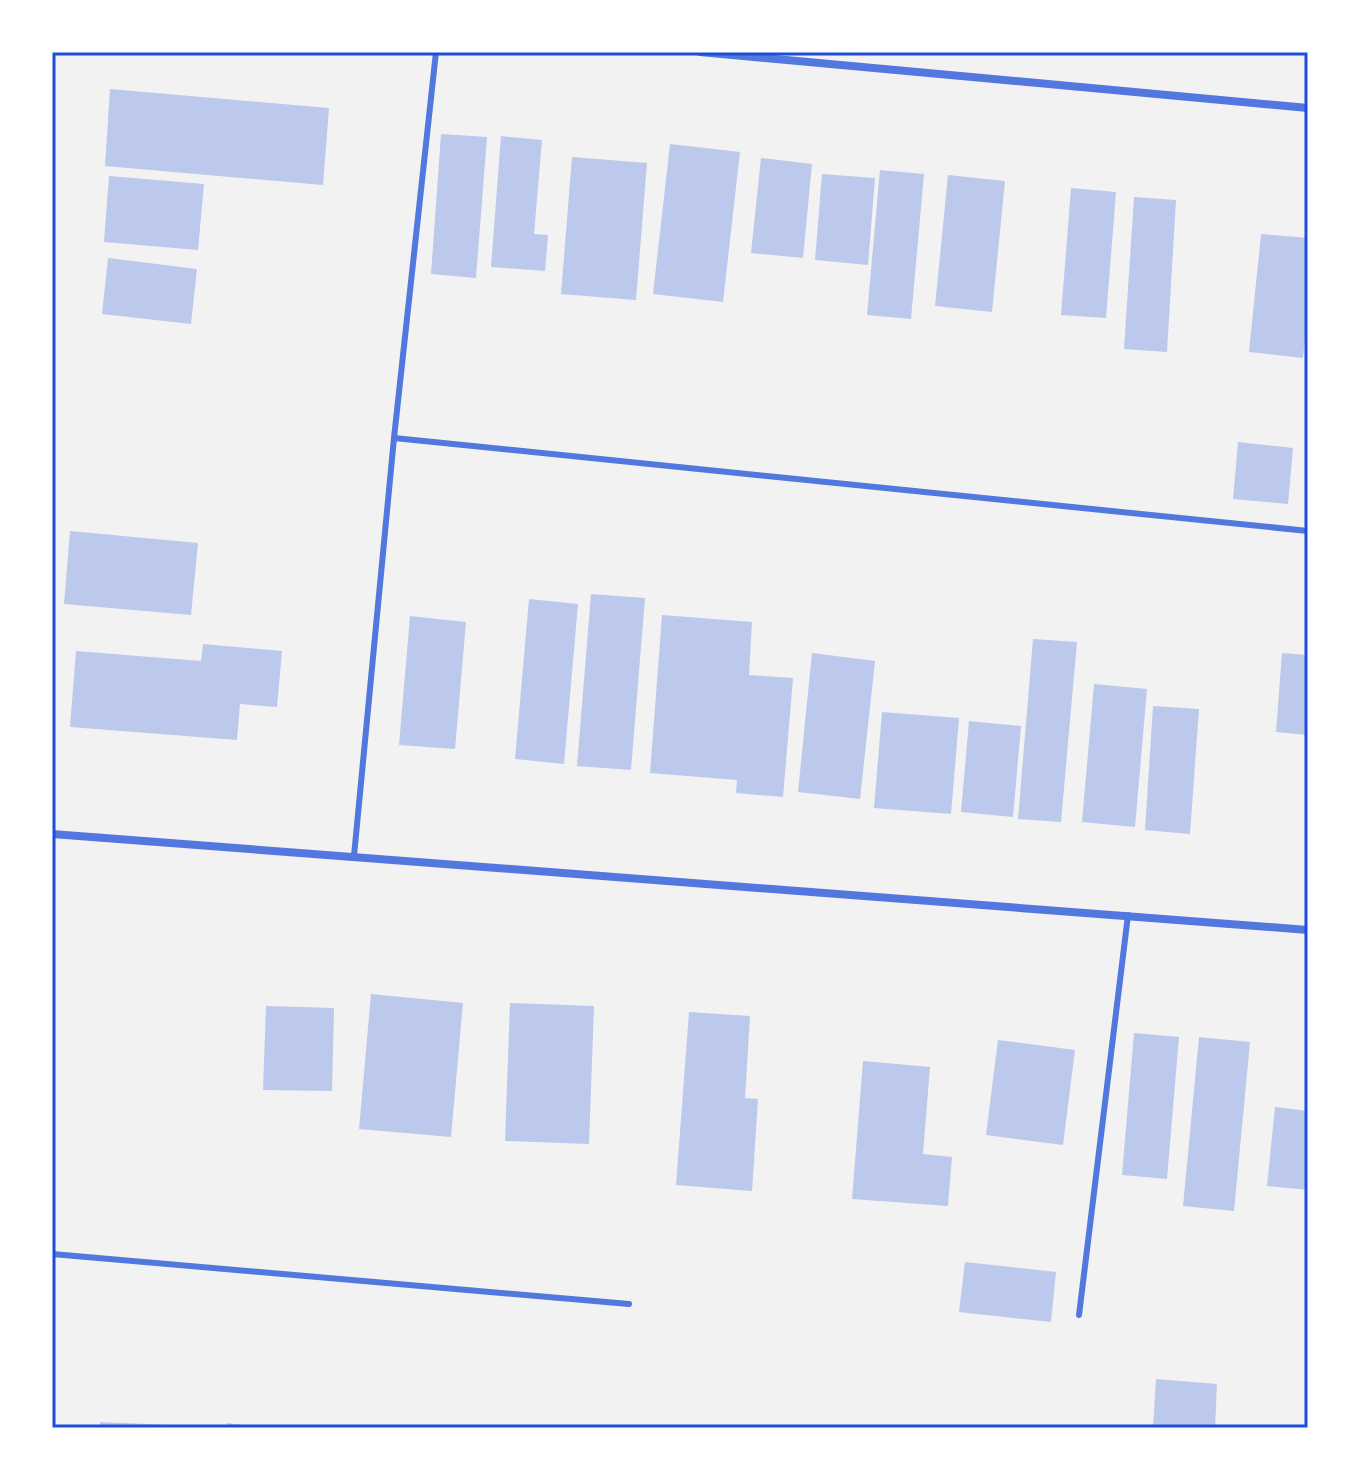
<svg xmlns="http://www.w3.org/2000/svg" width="1360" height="1480" viewBox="0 0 1360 1480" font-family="'Source Sans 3',sans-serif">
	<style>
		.building { fill: #bdc9ec }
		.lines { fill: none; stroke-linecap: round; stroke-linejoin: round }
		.service { stroke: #5277de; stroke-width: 6 }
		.minor { stroke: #5277de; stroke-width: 8 }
		.neatline { fill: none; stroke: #1d4ed8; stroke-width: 3 }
	</style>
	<rect width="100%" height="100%" fill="#f2f2f2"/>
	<!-- building -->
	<g class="building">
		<path d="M110 89 329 108 323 185 105 166Z"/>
		<path d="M441 134 487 137 476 278 431 274Z"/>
		<path d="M501 136 542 140 534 234 548 235 545 271 491 267Z"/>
		<path d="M670 144 740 152 723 302 653 294Z"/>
		<path d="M572 157 647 163 636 300 561 294Z"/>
		<path d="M761 158 812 164 803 258 751 253Z"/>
		<path d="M880 170 924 174 911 319 867 315Z"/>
		<path d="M822 174 875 178 868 265 815 260Z"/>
		<path d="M948 175 1005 181 992 312 935 306Z"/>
		<path d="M109 176 204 184 198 250 104 242Z"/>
		<path d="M1071 188 1116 192 1106 318 1061 315Z"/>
		<path d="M1134 197 1176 200 1167 352 1124 349Z"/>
		<path d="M1261 234 1308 238V309L1303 358 1249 352Z"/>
		<path d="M108 258 197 269 191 324 102 314Z"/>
		<path d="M1238 442 1293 448 1288 504 1233 499Z"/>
		<path d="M70 531 198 543 191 615 64 604Z"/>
		<path d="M591 594 645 598 631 770 577 766Z"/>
		<path d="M529 599 578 604 564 764 515 759Z"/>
		<path d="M662 615 752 622 749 675 793 678 783 797 736 793 737 780 650 773Z"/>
		<path d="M410 616 466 622 455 749 399 745Z"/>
		<path d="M1033 639 1077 642 1061 822 1018 819Z"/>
		<path d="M203 644 282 651 277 707 240 704 237 740 70 727 76 651 201 661Z"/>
		<path d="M812 653 875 661 860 799 798 792Z"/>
		<path d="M1282 653 1308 655V735L1276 732Z"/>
		<path d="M1094 684 1147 689 1135 827 1082 822Z"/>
		<path d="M1153 706 1199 709 1190 834 1145 830Z"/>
		<path d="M882 712 959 718 951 814 874 808Z"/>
		<path d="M969 721 1021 726 1013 817 961 812Z"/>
		<path d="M371 994 463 1003 451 1137 359 1129Z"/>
		<path d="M510 1003 594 1006 589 1144 505 1141Z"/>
		<path d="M266 1006 334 1008 332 1091 263 1090Z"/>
		<path d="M689 1012 750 1016 745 1098 758 1099 752 1191 676 1185Z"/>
		<path d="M1134 1033 1179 1037 1167 1179 1122 1175Z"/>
		<path d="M1199 1037 1250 1042 1234 1211 1183 1206Z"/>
		<path d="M998 1040 1075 1050 1063 1145 986 1135Z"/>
		<path d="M863 1061 930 1067 923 1154 952 1157 948 1206 852 1199Z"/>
		<path d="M1275 1107 1308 1111V1190L1267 1186Z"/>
		<path d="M965 1262 1056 1272 1051 1322 959 1312Z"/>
		<path d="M1156 1379 1217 1384 1215 1428H1153Z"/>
		<path d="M100 1422 172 1425V1428H100Z"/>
		<path d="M227 1423 252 1426V1428H226Z"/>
	</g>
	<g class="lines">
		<!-- service -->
		<g class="service">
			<path d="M394 438 1308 531"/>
			<path d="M354 856 394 438 436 52"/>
			<path d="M52 1254 629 1304"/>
			<path d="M1079 1315 1128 915"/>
		</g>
		<!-- minor -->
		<g class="minor">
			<path d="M700 52 1308 108"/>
			<path d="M52 834 1308 930"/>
		</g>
	</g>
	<!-- border -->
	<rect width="1360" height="1480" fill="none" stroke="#ffffff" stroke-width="108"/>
	<rect x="54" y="54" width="1252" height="1372" class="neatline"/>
</svg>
